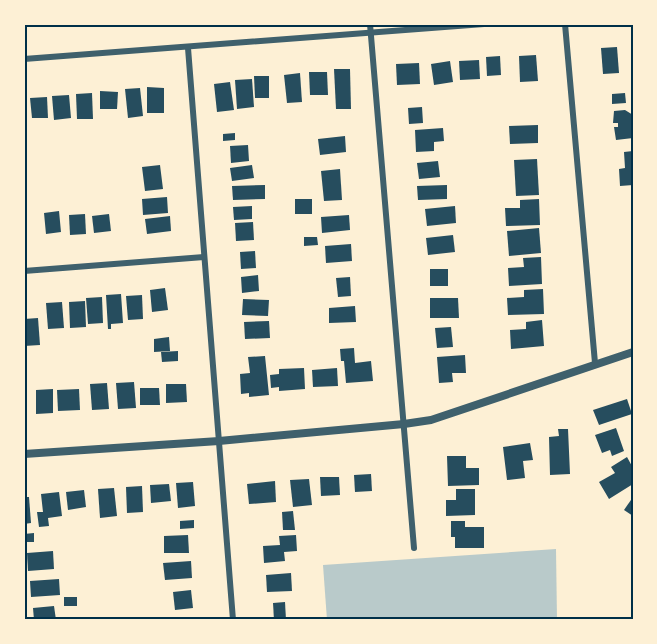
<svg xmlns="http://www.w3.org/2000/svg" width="657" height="644" viewBox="0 0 657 644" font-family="Overpass,sans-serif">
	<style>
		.green { fill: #b9caca }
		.building { fill: #264d5e }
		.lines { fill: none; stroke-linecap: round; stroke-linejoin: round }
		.minor { stroke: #3f606c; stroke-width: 6 }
		.tertiary { stroke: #3f606c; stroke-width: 8 }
		.neatline { fill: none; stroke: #003049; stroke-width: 2 }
	</style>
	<rect width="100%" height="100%" fill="#fdf0d5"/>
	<!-- green -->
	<path class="green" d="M556 549 557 620H327L323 565Z"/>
	<!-- building -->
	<g class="building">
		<path d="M617 47 619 73 603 74 601 48Z"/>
		<path d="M536 55 538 81 520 82 519 56Z"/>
		<path d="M500 56 501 75 487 76 486 57Z"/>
		<path d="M479 60 480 79 460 80 459 61Z"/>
		<path d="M450 61 453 82 434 85 431 64Z"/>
		<path d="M419 63 420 84 397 85 396 64Z"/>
		<path d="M334 69H350L351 109H336Z"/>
		<path d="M309 72H327L328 95H310Z"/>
		<path d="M300 73 302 102 287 103 284 75Z"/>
		<path d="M254 76H269V98H255Z"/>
		<path d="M252 79 254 107 237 109 235 80Z"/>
		<path d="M230 82 234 110 217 112 214 84Z"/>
		<path d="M147 87 164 88V113H147Z"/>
		<path d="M140 88 143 116 128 118 125 89Z"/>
		<path d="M100 91 118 92 117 109H100Z"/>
		<path d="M92 93 93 119H77L76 94Z"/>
		<path d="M625 93 626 103 612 104V94Z"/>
		<path d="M69 95 71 118 54 120 52 96Z"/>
		<path d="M47 97 48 118H32L30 98Z"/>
		<path d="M422 107 423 123 409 124 408 108Z"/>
		<path d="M625 110 633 115V138L616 140 614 127H618V123H613L614 111Z"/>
		<path d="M538 125V143L510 144 509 126Z"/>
		<path d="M443 128 444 141 434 142V151L416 152 415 130Z"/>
		<path d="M235 133V140L223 141V134Z"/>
		<path d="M345 136 346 152 320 155 318 139Z"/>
		<path d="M248 145 249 161 231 163 230 146Z"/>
		<path d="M633 151V185L620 186 619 169 625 168 624 152Z"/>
		<path d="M537 159 539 195 516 196 514 160Z"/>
		<path d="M438 161 440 177 419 179 417 163Z"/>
		<path d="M160 165 163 189 145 191 142 167Z"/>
		<path d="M252 165 254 178 232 181 230 168Z"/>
		<path d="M340 169 342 200 324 201 321 171Z"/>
		<path d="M265 185V199L233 200 232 186Z"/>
		<path d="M447 185V199L418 200 417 186Z"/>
		<path d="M167 197 168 213 143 215 142 199Z"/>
		<rect x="295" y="199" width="17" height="15"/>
		<path d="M539 199 540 225 506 226 505 208H520V200Z"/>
		<path d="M252 206V219L234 220 233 207Z"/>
		<path d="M455 206 456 223 427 226 425 209Z"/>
		<path d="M59 211 61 232 46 234 44 213Z"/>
		<path d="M85 214 86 234 70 235 69 215Z"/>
		<path d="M109 214 111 231 94 233 92 216Z"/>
		<path d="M349 215 350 230 322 233 321 217Z"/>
		<path d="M170 216 171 231 147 234 145 219Z"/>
		<path d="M253 222 254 240 236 241 235 223Z"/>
		<path d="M539 228 541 253 509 256 507 231Z"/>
		<path d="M453 235 455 252 428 255 426 238Z"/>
		<path d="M304 237H317L318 245 304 246Z"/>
		<path d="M351 244 352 261 326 263 325 246Z"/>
		<path d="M255 251 256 268 241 269 240 252Z"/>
		<path d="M541 257 542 284 509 286 508 268 524 267 523 258Z"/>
		<rect x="430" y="269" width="18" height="17"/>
		<path d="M258 275 259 291 242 293 241 277Z"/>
		<path d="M350 277 351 296 338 297 336 278Z"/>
		<path d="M165 288 168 310 152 312 150 290Z"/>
		<path d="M543 289 544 314 508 315 507 298 524 297V290Z"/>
		<path d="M121 294 123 323 111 324V329H108L106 295Z"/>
		<path d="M142 295 143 319 128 320 126 296Z"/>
		<path d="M102 297 103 323 88 324 86 298Z"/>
		<path d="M430 298H458L459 318H430Z"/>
		<path d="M243 299 269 300 268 316 242 315Z"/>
		<path d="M85 301 86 327 70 328 69 302Z"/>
		<path d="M62 302 64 328 48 329 46 303Z"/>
		<path d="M355 306 356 322 329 323V308Z"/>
		<path d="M38 318 40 345 24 346V319Z"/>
		<path d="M542 320 544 346 511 349 510 330 526 329V322Z"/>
		<path d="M269 321 270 338 245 339 244 322Z"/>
		<path d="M451 327 453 347 437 348 435 328Z"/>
		<path d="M169 337 170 351 154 352V339Z"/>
		<path d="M354 348 355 363 371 361 373 381 346 383 344 361H341L340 349Z"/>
		<path d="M178 351V361L162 362 161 352Z"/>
		<path d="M465 355 466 373H452L453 382 439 383 437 357Z"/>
		<path d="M265 356 269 395 249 397V393L241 394 240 374 250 373 248 357Z"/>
		<path d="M304 368 305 389 279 391V387L271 388 270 375 279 374V369Z"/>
		<path d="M337 368 338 386 313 387 312 370Z"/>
		<path d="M134 382 136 408 118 409 116 383Z"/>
		<path d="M107 383 109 409 92 410 90 384Z"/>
		<path d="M166 384H186L187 402 166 403Z"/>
		<path d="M140 388H159L160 405H140Z"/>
		<path d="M53 389V413L36 414V390Z"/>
		<path d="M79 389 80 410 58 411 57 390Z"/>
		<path d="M627 399 632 414 599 425 593 410Z"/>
		<path d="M616 428 624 451 612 456 610 450 602 453 595 435Z"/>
		<path d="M558 429H568L570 474 550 475 549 437 559 436Z"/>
		<path d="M530 443 533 460 523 461 525 478 507 480 503 447Z"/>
		<path d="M447 456H466V468H479V485L448 486Z"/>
		<path d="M627 457 633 468V484L609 499 599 482 615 473 611 467Z"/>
		<path d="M371 474 372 491 355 492 354 475Z"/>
		<path d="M320 477H339L340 495 321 496Z"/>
		<path d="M309 479 312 505 293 507 290 480Z"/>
		<path d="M275 481 276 502 249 504 247 484Z"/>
		<path d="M193 482 195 506 178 508 176 483Z"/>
		<path d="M169 484 171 501 151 503 150 485Z"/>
		<path d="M142 486 143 512 127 513 126 487Z"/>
		<path d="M114 488 117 516 100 518 98 489Z"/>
		<path d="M456 489H475V515L446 516V500H456Z"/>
		<path d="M84 490 86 507 68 510 66 492Z"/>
		<path d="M59 492 62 516 48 518 49 526 39 527 37 512H43L41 494Z"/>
		<path d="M24 497H29L31 523 24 524Z"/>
		<path d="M633 497V516L624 510Z"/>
		<path d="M293 511 295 530H283L282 512Z"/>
		<path d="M194 520V528L180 529V521Z"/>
		<path d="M451 521H465V527H484V548H455V537H451Z"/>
		<path d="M34 533V542H24V534Z"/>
		<path d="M188 535 189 553H164V536Z"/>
		<path d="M296 535 297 551 284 552 285 561 264 563 263 546 280 545 279 536Z"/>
		<path d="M53 551 54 569 28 571 27 553Z"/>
		<path d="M191 561 192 578 165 580 163 563Z"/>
		<path d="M291 573 292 591 267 592 266 575Z"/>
		<path d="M59 579 60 595 31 597 30 581Z"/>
		<path d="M191 590 193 608 175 610 173 592Z"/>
		<rect x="64" y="597" width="13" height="9"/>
		<path d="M285 602 286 620H274L273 603Z"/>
		<path d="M54 606 56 620H34L33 608Z"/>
	</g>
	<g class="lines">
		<!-- minor -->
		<g class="minor">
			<path d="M370 24 414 548"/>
			<path d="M565 24 595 363"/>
			<path d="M188 48 233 620"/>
			<path d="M24 59 484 24"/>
			<path d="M24 271 204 257"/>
		</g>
		<!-- tertiary -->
		<path class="tertiary" d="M24 454 219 441 404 424 431 420 633 352"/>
	</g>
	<!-- border -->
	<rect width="657" height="644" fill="none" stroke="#fdf0d5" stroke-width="51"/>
	<rect x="26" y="26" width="606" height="592" class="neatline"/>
</svg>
